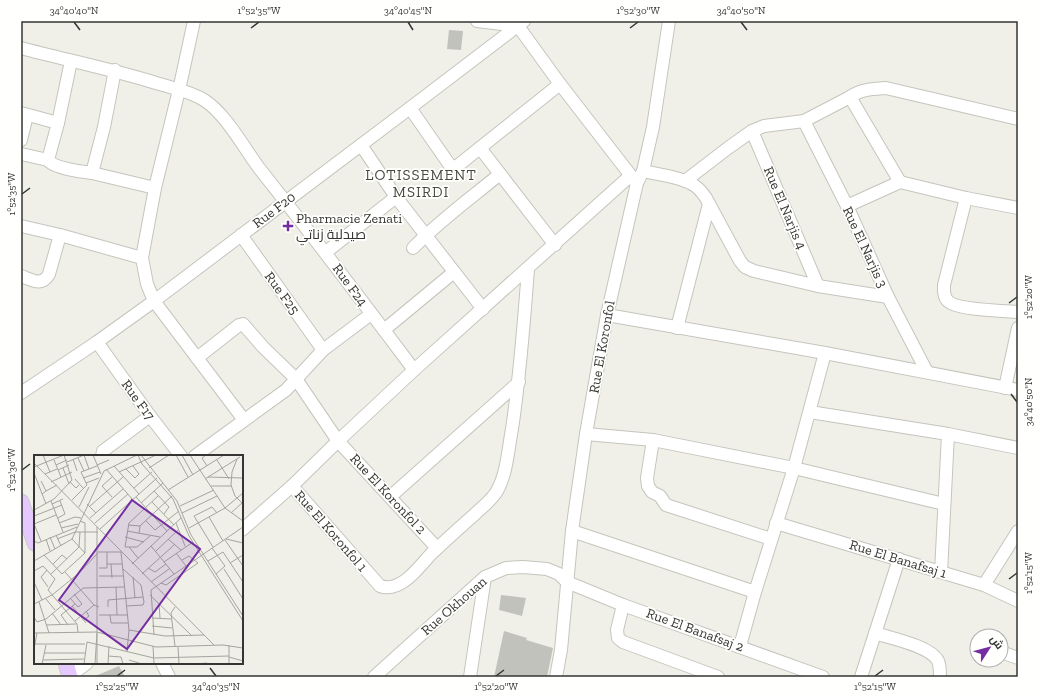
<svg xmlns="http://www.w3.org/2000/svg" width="1039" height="698" viewBox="0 0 1039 698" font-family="'Zilla Slab',Cairo,serif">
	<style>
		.building { fill: #c1c2bb }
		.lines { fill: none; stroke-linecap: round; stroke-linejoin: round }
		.minor-casing { stroke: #c5c5be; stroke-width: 14 }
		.major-casing { stroke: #cacaca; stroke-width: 17 }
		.minor { stroke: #fff; stroke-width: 12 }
		.major { stroke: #e5c8fd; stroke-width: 15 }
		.ticks { fill: none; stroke: #353533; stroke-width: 1.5 }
		.poi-dot { fill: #752ea1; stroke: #fffffe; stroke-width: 1.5 }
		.labels { text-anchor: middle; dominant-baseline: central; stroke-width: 3.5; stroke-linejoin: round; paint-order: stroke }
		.street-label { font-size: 14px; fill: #353533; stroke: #fffffe }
		.poi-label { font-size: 14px; fill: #353533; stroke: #fffffe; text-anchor: start }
		.neighbourhood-label { font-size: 15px; letter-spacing: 1px; fill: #494943; stroke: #fffffe }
		.inset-road { fill: none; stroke: #a5a5a0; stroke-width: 1 }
		.view { fill: #752ea1; fill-opacity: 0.15; stroke: #752ea1; stroke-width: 2 }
		.inset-edge { fill: none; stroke: #353533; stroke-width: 2 }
		.neatline { fill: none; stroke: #353533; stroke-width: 1.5 }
		.ticks-label { font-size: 10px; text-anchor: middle; fill: #353533 }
	</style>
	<rect width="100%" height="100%" fill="#f0f0e9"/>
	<!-- building -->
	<g class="building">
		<path d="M449 30 463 31 461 50 447 49Z"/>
		<path d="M501 595 526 598 522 616 499 610Z"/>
		<path d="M504 631 527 638 526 640 553 648 547 677H494Z"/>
		<path d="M119 666 125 677H93Z"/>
	</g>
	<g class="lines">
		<!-- minor casing -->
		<g class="minor-casing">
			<g id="minor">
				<path d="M194 21 179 90 155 188 142 258 147 284 154 301 244 420"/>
				<path d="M477 21 518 26"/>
				<path d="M518 26 560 84 635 181"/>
				<path d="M21 48C66 60 111 69 156 83 172 88 190 91 204 100 226 114 244 148 259 168 312 235 363 302 414 370"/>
				<path d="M71 61 58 123 48 160C53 168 82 172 92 173L104 127 115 70"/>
				<path d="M850 97 900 182"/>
				<path d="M410 108 449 164 452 166 456 167 560 84"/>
				<path d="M21 113 58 123"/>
				<path d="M804 121 847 206 888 297 927 372"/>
				<path d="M752 131 818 286"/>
				<path d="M21 140 27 115"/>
				<path d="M361 145 396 197 483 309"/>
				<path d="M480 148 555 245"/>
				<path d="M21 154 48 160"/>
				<path d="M643 171C656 174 681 177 692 184 698 187 702 192 706 198L740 261 745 267 754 271 818 286 888 297"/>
				<path d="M92 173 155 188"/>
				<path d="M685 181 728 148 752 131 764 126 804 121 850 97C861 89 873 89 886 88L1018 119"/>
				<path d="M966 198 944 285C944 290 943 295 947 300 954 310 1004 311 1018 312"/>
				<path d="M847 206 900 182 966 198 1018 208"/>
				<path d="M21 226 60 235 142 258"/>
				<path d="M241 235 323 350"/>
				<path d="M413 248C440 220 471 198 500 174"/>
				<path d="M326 252 396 197"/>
				<path d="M21 276C32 280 42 287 49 274L60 235"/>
				<path d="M607 315 825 353 1018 390"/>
				<path d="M677 328 709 204"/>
				<path d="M384 330 454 272"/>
				<path d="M97 342 150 416 181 456"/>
				<path d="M197 358 239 325 243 324 263 347 296 379 338 441 437 548"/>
				<path d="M1005 388 1018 328"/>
				<path d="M21 393 97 342 154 301 410 108 524 21"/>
				<path d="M810 412 948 434 1018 448"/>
				<path d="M586 434 653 440 794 468 944 504"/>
				<path d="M653 440 647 478 648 486 652 492 660 496 666 505 771 539"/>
				<path d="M102 456 103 451 150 416"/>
				<path d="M195 456 286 390 323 350 371 314"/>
				<path d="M292 486 380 586C401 593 418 568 431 554 445 541 459 528 474 515 482 507 491 501 497 491 507 473 508 450 512 429 520 376 524 323 528 269"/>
				<path d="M391 496 519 382"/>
				<path d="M776 523 984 585 1018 601"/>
				<path d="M242 530 292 486 338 441 414 370 630 176"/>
				<path d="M572 531 755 592"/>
				<path d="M941 572 948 434"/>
				<path d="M984 585 1018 531"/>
				<path d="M623 605 617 630 618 638 623 642 718 677"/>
				<path d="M875 633C890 638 931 646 938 661 940 665 940 672 940 677"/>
				<path d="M740 646 755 592 794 468 825 353"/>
				<path d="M1001 652 1018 658"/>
				<path d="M162 663 169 677"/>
				<path d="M69 677 87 663"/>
				<path d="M374 677 485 577 506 568 523 567 547 569 559 574 567 582 623 605 823 677"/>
				<path d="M470 677 485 577"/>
				<path d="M556 677 561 650 572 531 586 434 607 315 637 183 643 171 653 127 669 21"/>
				<path d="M861 677 899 559"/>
			</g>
		</g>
		<!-- major casing -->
		<g class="major-casing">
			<g id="major">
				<path d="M21 502 35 543"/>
				<path d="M66 663 70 677"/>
			</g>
		</g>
		<!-- minor -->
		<use href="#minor" class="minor"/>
		<!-- major -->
		<use href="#major" class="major"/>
	</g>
	<!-- ticks -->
	<path class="ticks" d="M74 22 80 30M408 22 413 30M741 22 747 30M251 28 259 22M630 28 638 22M22 194 30 188M1009 303 1017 297M1011 394 1017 402M22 470 30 464M1009 579 1017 573M210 668 216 676M117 676 125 670M496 676 504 670M875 676 883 670"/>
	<!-- markers -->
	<path class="poi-dot" d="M286 220h4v4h4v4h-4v4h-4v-4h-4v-4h4z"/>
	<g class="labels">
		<!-- street labels -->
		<g class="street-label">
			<text transform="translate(785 208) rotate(67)">Rue El Narjis 4</text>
			<text transform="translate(274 210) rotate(-37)">Rue F20</text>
			<text transform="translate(865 247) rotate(65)">Rue El Narjis 3</text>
			<text transform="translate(350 285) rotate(54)">Rue F24</text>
			<text transform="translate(282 293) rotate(54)">Rue F25</text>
			<text transform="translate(602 347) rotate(-80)">Rue El Koronfol</text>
			<text transform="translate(138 400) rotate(54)">Rue F17</text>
			<text transform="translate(388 494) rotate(47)">Rue El Koronfol 2</text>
			<text transform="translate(331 531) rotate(49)">Rue El Koronfol 1</text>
			<text transform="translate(898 559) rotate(17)">Rue El Banafsaj 1</text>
			<text transform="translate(454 606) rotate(-41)">Rue Okhouan</text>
			<text transform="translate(695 630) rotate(20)">Rue El Banafsaj 2</text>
		</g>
		<!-- poi labels -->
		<g class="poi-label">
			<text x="296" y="218">Pharmacie Zenati<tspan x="296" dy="16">صيدلية زناتي</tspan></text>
		</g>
		<!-- neighbourhood labels -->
		<g class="neighbourhood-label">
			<text x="421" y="175">LOTISSEMENT<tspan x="421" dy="17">MSIRDI</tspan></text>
		</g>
	</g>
	<!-- overview -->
	<g transform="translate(34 455)">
		<rect width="209" height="209" fill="#f0f0e9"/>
		<path class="inset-road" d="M9 0 16 17M50 0 55 14M59 0 67 19M104 0 108 9 139 44 155 81 209 166M107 0 143 46 157 80 209 161M142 0 154 22M148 0 159 20M156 0 191 53 209 66M172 0 168 3 173 11M44 3 50 16M39 4 43 16M203 4 198 17 197 30 201 41 209 49M20 5 27 22M183 5 195 24M33 7 50 0M0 8 180 190M22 10 33 5M63 10 75 5M80 11 105 39M0 12 30 0M29 13 35 29M115 13 135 0M72 14 99 45M92 14 101 23 105 19 99 11M24 15 35 10M85 17 122 0M0 18 12 49M11 19 23 14M78 22 68 31 78 42M174 22 209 23M49 23 66 17M41 24 49 33M171 24 206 2M7 26 12 36 8 39M17 27 38 17M36 27 42 33 45 30M52 28 65 23M177 31H198M100 33 118 17M134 35 190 0M12 36 23 30M120 36 135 52 130 59M102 42 133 76M38 45 53 30 47 17 63 11M17 46 29 77M118 47 140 70M107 48 129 28M18 49 29 44M53 49 62 58M56 51 89 22M146 51 180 35M45 52 55 32M0 55 20 44 38 25 30 0M148 58 183 41M197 58 209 47M0 61 28 50M175 62 189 86M24 63 31 59 26 46M56 63 89 34M46 66 51 68V98M112 66 121 75 145 56M25 68 41 62 47 63M61 68 94 39M142 68 151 91M0 69 22 60M0 69 7 86M94 70 106 71M27 73 44 69M155 73 191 53 209 38M66 74 123 23M93 76 126 82M105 78 106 71 138 41M22 80 27 91M16 82 21 94M91 82 110 87M12 84 16 96M23 84 41 77H64M38 84 51 98M134 84 147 95M192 84 209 88M191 85 209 111M0 86 4 88 43 72M117 91 140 119M91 92 95 68 124 41M91 92H103L116 81M95 92 104 103M179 92 160 61 178 52 183 58M178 93 191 111 182 119M122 96 144 75M64 97H87M87 97 95 175 93 196M142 98 152 111M10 100 28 119 51 98M0 106 38 84 70 16 103 0M174 106 189 97 209 127M130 107 159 87M196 108 209 100M19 109 28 100 33 104M73 109H88M77 109 78 123M98 109 147 63M65 113H73V97M114 113 121 117 132 109M89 114 107 130 110 147 109 150 93 151M190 114 209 144M13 115 7 122 14 132M0 116 9 111 21 124 14 135 43 169 44 177M31 117 60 150 65 152M17 119 45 92 46 77M108 119 140 90M65 121H89M99 122 101 143M0 127 8 145M117 127 135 114M127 128 132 130 164 108 155 101 148 105M82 132 83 160M116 140 158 181M36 143 44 152 48 149 40 139M12 144 21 155M5 147 15 178M0 149 18 140 44 119 64 98M125 149 126 163M38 151 52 168M74 152V145L109 142M18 158 27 170M65 160H94M76 160 77 168H94M0 162 3 167 12 164 49 133 90 132M118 163 137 164M50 165 55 161 52 156M41 166 60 150M12 170 42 169M34 170 27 160 41 149M118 171 138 173M95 175 131 181 170 180M0 178 63 177 122 192 189 190 209 193M120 180 117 135 209 72M0 189H51M119 191 120 209M141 191 137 158 141 152M144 192 145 209M0 194 3 178M10 198H51M74 201 87 202 89 209M195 202 209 206M9 205 50 204M95 205 108 209M8 209 12 190M50 209 53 187 120 203 195 201M61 209 63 178M63 209V72M74 209 75 191M161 209 173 208M195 209V190"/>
		<path class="view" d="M98 45 166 94 93 194 25 145Z"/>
		<rect width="209" height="209" class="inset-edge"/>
	</g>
	<!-- border -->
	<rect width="1039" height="698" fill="none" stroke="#fffffe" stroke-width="44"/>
	<!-- north arrow -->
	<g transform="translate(989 648) rotate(54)"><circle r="19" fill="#fffffe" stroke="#aeaead"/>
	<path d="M0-3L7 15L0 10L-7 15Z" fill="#752ea1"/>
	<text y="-6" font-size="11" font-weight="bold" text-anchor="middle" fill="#353533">ش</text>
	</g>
	<rect x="22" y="22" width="995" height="654" class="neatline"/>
	<g class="ticks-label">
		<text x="74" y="14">34°40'40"N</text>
		<text x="259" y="14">1°52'35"W</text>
		<text x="408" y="14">34°40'45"N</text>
		<text x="638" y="14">1°52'30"W</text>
		<text x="741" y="14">34°40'50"N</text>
		<text transform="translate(11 194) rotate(-90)" y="4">1°52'35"W</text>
		<text transform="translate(1028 297) rotate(-90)" y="4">1°52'20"W</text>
		<text transform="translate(1028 402) rotate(-90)" y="4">34°40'50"N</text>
		<text transform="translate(11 470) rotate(-90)" y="4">1°52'30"W</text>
		<text transform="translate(1028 573) rotate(-90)" y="4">1°52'15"W</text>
		<text x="117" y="690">1°52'25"W</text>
		<text x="216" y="690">34°40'35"N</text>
		<text x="496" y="690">1°52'20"W</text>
		<text x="875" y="690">1°52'15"W</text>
	</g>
</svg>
